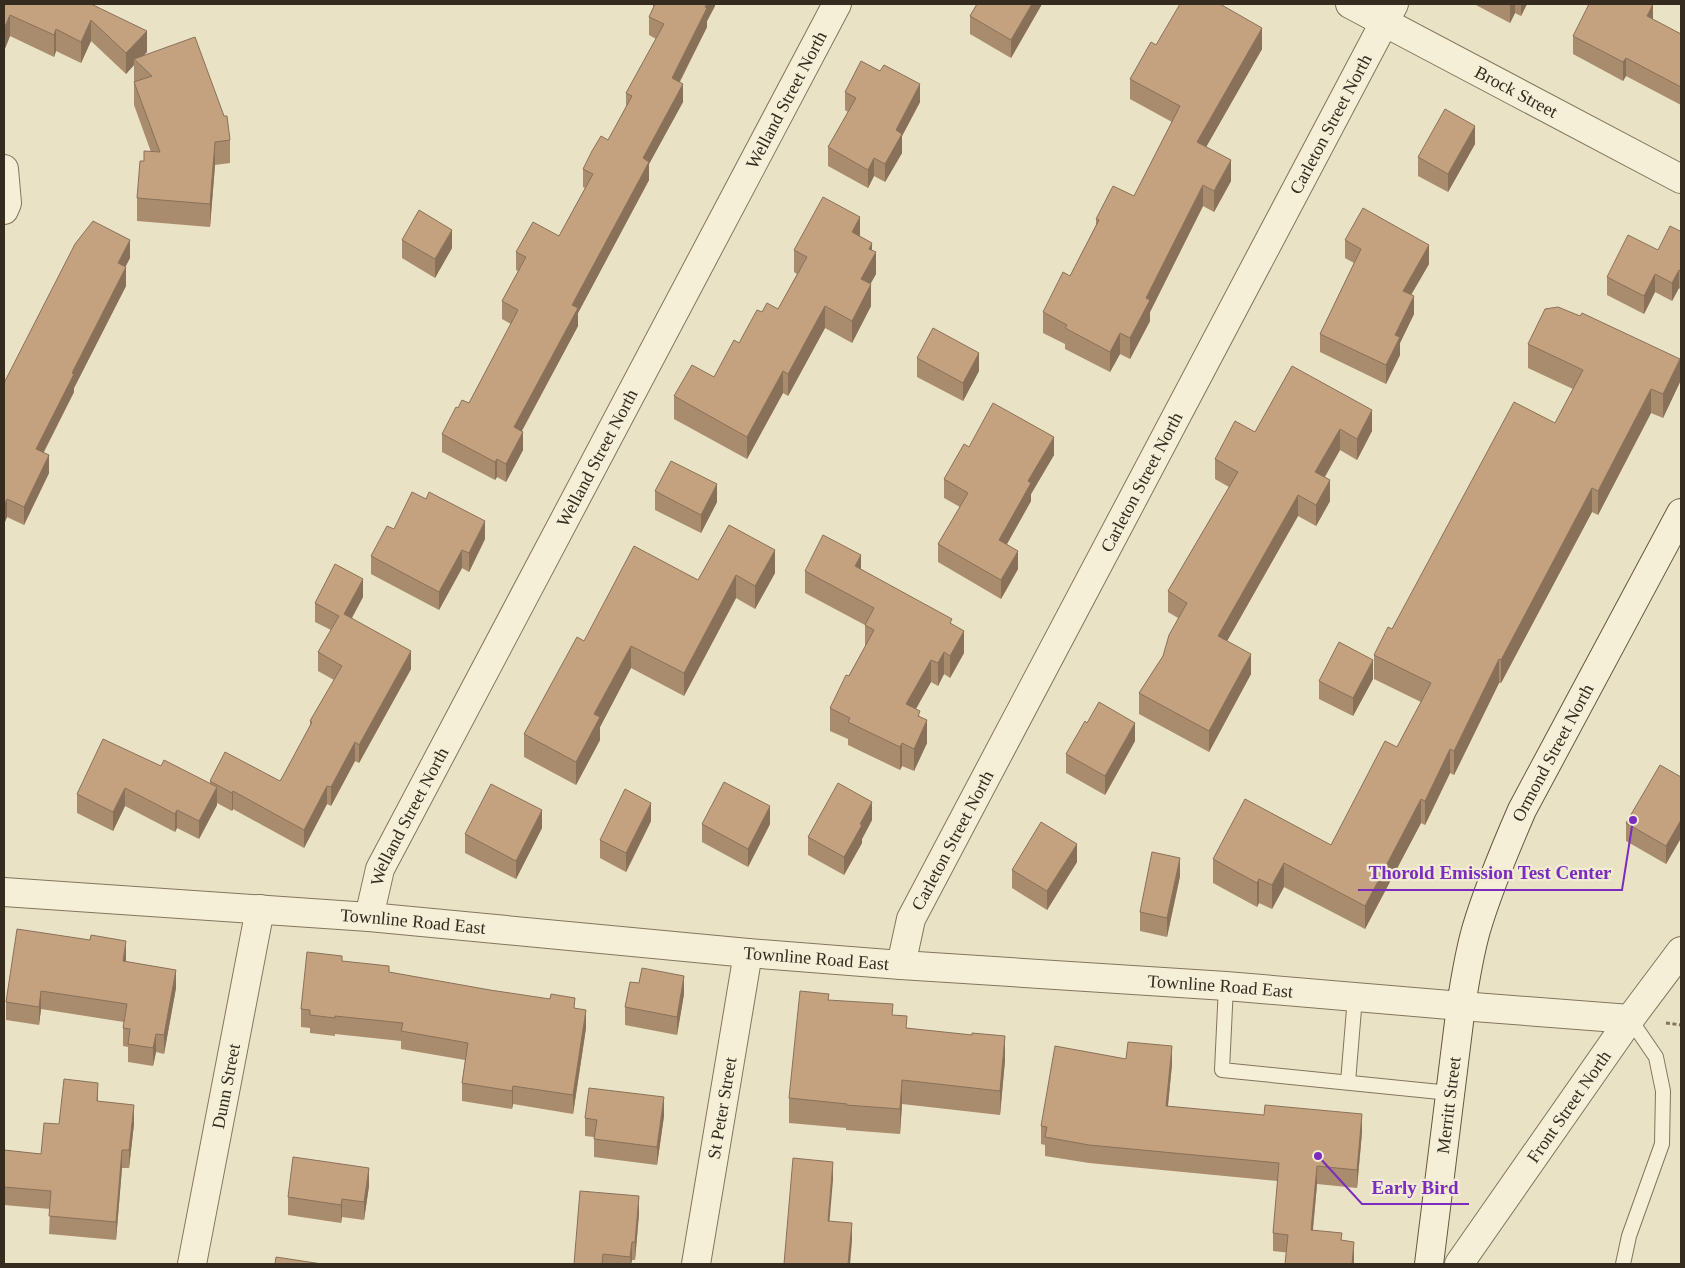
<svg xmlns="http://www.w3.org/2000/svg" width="1685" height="1268" viewBox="0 0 1685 1268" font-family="Georgia,serif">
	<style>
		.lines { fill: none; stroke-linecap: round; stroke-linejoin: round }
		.service-casing { stroke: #83755d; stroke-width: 16 }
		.minor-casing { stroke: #83755d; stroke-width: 30 }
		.tertiary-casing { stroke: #83755d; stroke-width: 30 }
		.secondary-casing { stroke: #655640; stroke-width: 30 }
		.path { stroke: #83755d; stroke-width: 3; stroke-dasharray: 4 2.5; stroke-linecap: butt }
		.service { stroke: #f5efd8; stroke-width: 14 }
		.minor { stroke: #f5efd8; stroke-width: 28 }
		.tertiary { stroke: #f5efd8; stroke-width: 28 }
		.secondary { stroke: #f5efd8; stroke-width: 28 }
		.wall { fill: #a98b6d }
		.shaded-wall { fill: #897159 }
		.building { fill: #c4a27f; stroke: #897159 }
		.labels { text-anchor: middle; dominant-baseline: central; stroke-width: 4.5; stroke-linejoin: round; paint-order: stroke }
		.street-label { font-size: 18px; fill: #352c1f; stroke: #f2ecd4 }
		.leader { fill: none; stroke: #7b2cbf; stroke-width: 2 }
		.callout-dot { fill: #7b2cbf; stroke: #f2ecd4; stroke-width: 2 }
		.callout-label { font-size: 19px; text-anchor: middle; font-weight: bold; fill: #7b2cbf; stroke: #f2ecd4; stroke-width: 4.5; stroke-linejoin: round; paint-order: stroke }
	</style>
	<rect width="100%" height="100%" fill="#eae2c5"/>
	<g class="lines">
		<!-- service casing -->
		<g class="service-casing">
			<g id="service">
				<path d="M1226 986 1222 1070 1450 1093"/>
				<path d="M1348 1082 1355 997"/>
				<path d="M1623 1264 1629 1236 1662 1144 1663 1091 1656 1057 1630 1019"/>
			</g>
		</g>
		<!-- minor casing -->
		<g class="minor-casing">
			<g id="minor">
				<path id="s1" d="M1350 4 1681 179"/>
				<path d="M4 169 7 203 4 210"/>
				<path id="s2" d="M4 892 369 917 748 953 901 965 1226 986 1461 1006"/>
				<path id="s3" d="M369 917 380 869 837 4"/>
				<path id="s4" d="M901 965 911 919 1394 4"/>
				<path id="s5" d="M192 1264 260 909"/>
				<path id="s6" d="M696 1264 748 953"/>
			</g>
		</g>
		<!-- tertiary casing -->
		<g class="tertiary-casing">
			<g id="tertiary">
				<path d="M1461 1006 1630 1019"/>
				<path id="s7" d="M1459 1264 1630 1019 1681 951"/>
			</g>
		</g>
		<!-- secondary casing -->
		<g class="secondary-casing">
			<g id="secondary">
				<path id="s8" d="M1429 1264 1461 1006C1465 980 1469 955 1476 930 1488 889 1505 849 1522 810L1681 513"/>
			</g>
		</g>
		<!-- path -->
		<path class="path" d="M1666 1023 1681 1025"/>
		<!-- service -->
		<use href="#service" class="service"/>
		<!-- minor -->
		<use href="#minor" class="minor"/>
		<!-- tertiary -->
		<use href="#tertiary" class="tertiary"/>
		<!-- secondary -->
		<use href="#secondary" class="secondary"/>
	</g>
	<!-- wall -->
	<g class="wall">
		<path d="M4 4H91L147 52 143 56 230 140V163L215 165 210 227 137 221V198L144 161 151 152 134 105V65L126 74 91 41 81 63 56 51 54 57 10 36 4 51Z"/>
		<path d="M653 4H715V6L707 21V27L680 82 683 102 649 164V180L578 313V326L522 431 523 450 506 482 497 477 495 480 442 452V434L458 408 469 403 511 324 502 319V301L518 271 516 270V252L559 236 585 188 583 187V169L608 140 626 107V93L656 39 649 35V17L654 7 653 6Z"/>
		<path d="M977 4H1042L1011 58 970 34V16Z"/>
		<path d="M1474 4H1527L1521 16 1515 13 1510 23Z"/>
		<path d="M1653 20 1681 34V105L1626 76 1623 81 1573 54V36Z"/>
		<path d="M1156 45 1262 49 1206 147 1231 181 1214 212 1203 206 1150 312V321L1130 359 1120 354 1110 372 1065 349V344L1043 333V312L1070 276 1096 225V219L1134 196 1172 122 1130 99V79Z"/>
		<path d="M845 92 920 102 902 136V153L885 182 874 176 868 188 828 166V147L848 112 845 110Z"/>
		<path d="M1475 144 1448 192 1418 176V157Z"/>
		<path d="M1681 229V290L1679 288 1672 301 1655 292 1644 314 1607 295V277L1658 250 1680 231Z"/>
		<path d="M860 237 872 250 876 274 870 284 871 306 852 343 825 328 788 396 783 393 747 459 674 419V396L714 377 762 312 778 309 797 274 794 272V250Z"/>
		<path d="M402 240 452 248 435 278 402 258Z"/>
		<path d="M1345 240 1429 264 1411 294 1414 314 1400 343V355L1386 384 1320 352V334L1354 263 1345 258Z"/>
		<path d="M130 258 125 267 126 286 74 388V392L44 452 49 473 24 525 7 517 4 524V383Z"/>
		<path d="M1528 344 1680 382 1663 418 1651 413 1598 515 1592 512 1501 683H1499L1454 775 1450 773 1425 825 1421 823 1365 929 1284 887 1272 909 1259 903 1257 907 1213 883V859L1331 845 1397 747 1421 702 1374 679V655L1392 629 1555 423 1573 389 1528 368Z"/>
		<path d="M917 358 979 371 963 401 917 377Z"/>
		<path d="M1292 366 1372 431 1357 460 1340 450 1325 477 1330 501 1316 526 1298 516 1227 641 1251 674 1209 752 1139 714V693L1163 656 1178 618 1168 612V591L1229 487 1215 479V459L1255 432Z"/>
		<path d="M969 447 1054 455 1031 494V501L1007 544 1018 569 1001 599 938 562V544L960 507 944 498V479Z"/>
		<path d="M655 491 717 502 701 533 655 510Z"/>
		<path d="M729 525 775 573 755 609 736 598 684 696 631 668 600 727V740L576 785 524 757V734L584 641 698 580Z"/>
		<path d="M394 529 485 539 469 572 462 568 439 610 371 574V556Z"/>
		<path d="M861 569 952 624 964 653 950 678 944 674 938 686 931 682 916 709 920 717 927 743 914 771 902 766 900 770 848 745V739L830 731V708L865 647V625L805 593V571Z"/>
		<path d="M363 597 352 618 411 669 359 763 355 761 331 806 327 804 304 848 233 809 232 811 217 803V805L199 839 177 828 175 832 125 806 113 831 77 813V794L161 766 210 784V781H280L283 776 310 726V721L334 680 318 671V652L331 630 315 622V603Z"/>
		<path d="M1373 679 1353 716 1319 699V681Z"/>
		<path d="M1135 741 1105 795 1066 773V754Z"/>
		<path d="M1681 777V838L1666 864 1626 841V823Z"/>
		<path d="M872 820 862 839V843L844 875 808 855V837Z"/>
		<path d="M651 821 626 872 600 858V840Z"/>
		<path d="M702 824H770L748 867 702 842Z"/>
		<path d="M542 828 516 879 465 853V834Z"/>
		<path d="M1077 862 1047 910 1012 888V870Z"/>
		<path d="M1180 876 1167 937 1140 931V912Z"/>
		<path d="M126 959V962L176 988 164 1054 156 1052 153 1066 128 1062V1047L123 1046V1028L124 1022 41 1009 39 1025 6 1020V1002Z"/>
		<path d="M342 961 389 973 575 1008 586 1028 573 1114 513 1104 512 1109 462 1101V1083L465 1060 401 1049V1041L335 1034V1036L310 1033V1028L301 1027V1009Z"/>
		<path d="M684 994 677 1035 625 1025V1007Z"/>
		<path d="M829 1000 893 1015 907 1028 1005 1060 1000 1115 902 1104 900 1134 846 1130V1128L789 1123V1098Z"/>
		<path d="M1126 1059 1172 1064 1168 1106 1362 1132 1357 1188 1317 1184 1313 1230 1342 1240 1354 1260 1273 1251V1233L1278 1181 1089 1163 1045 1156V1145L1041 1144V1126Z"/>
		<path d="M98 1102 134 1124 129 1168H122L116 1240 49 1234 50 1209 4 1205V1150L41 1154 59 1124Z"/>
		<path d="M664 1116 657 1165 594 1157V1137L585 1136V1118Z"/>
		<path d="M369 1186 364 1220 342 1217 341 1223 288 1215V1197Z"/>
		<path d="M639 1214 635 1260H632L631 1264H574Z"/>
	</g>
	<!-- shaded-wall -->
	<g class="shaded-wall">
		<path d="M707 4H715V6L707 21V27L672 96V78Z"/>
		<path d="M1032 4H1042L1011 58V40Z"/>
		<path d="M1510 4H1515V13L1510 23Z"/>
		<path d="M1521 4H1527L1521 16Z"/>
		<path d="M1653 4V22L1647 16Z"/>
		<path d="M10 15V36L4 51V29Z"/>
		<path d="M91 20V41L81 63V42Z"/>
		<path d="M1262 28V49L1197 163V142Z"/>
		<path d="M56 29V51L54 57V35Z"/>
		<path d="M147 31V52L137 62 134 59V65L126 74V53Z"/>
		<path d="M1626 58V76L1623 81V62Z"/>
		<path d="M683 84V102L649 164V180L578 313V326L514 445V427L643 158Z"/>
		<path d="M920 84V102L902 136V153L885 182V164L896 130Z"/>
		<path d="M1475 126V144L1448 192V174Z"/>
		<path d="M215 142V165L210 227V204Z"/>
		<path d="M874 158V176L868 188V170Z"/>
		<path d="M1231 160V181L1214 212V191Z"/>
		<path d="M1203 185V206L1150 312V321L1130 359V338L1146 298Z"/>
		<path d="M860 217V239L852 232Z"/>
		<path d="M452 230V248L435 278V259Z"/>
		<path d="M130 240V258L118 281V263Z"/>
		<path d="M872 243V258L876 252V274L861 301V279L869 249Z"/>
		<path d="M1429 245V264L1403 309V291Z"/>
		<path d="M126 267V286L74 388V392L36 467V449L72 373Z"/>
		<path d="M1679 270V288L1672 301V283Z"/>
		<path d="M1655 274V292L1644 314V296Z"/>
		<path d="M871 284V306L852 343V321Z"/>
		<path d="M1414 296V314L1400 343V355L1386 384V365L1395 335Z"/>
		<path d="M825 306V328L788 396V374Z"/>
		<path d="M1120 333V354L1110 372V352Z"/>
		<path d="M979 353V371L963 401V383Z"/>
		<path d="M1680 359V382L1663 418V394Z"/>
		<path d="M783 371V393L747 459V437Z"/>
		<path d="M1651 389V413L1598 515V491Z"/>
		<path d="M1372 410V431L1357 460V439Z"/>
		<path d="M1340 429V450L1315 493V472Z"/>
		<path d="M523 432V450L506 482V464Z"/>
		<path d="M1054 437V455L1031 494V501L999 558V540L1028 481Z"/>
		<path d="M49 455V473L24 525V507Z"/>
		<path d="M497 459V477L495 480V462Z"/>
		<path d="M1330 480V501L1316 526V505Z"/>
		<path d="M717 484V502L701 533V515Z"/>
		<path d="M1592 488V512L1501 683V660Z"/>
		<path d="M1298 495V516L1218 657V636Z"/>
		<path d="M7 499V517L4 524V505Z"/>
		<path d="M485 521V539L469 572V553Z"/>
		<path d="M462 550V568L439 610V592Z"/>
		<path d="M775 550V573L755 609V586Z"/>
		<path d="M1018 551V569L1001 599V580Z"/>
		<path d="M861 555V577L855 566Z"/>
		<path d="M736 575V598L684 696V673Z"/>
		<path d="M363 579V597L344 632V614Z"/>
		<path d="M964 631V653L950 678V656Z"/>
		<path d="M631 646V668L600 727V740L576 785V762L594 714Z"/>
		<path d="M411 651V669L359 763V745Z"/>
		<path d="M944 652V674L938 686V663Z"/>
		<path d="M1251 654V674L1209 752V731Z"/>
		<path d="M1499 659V683L1454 775V751Z"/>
		<path d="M931 660V682L906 726V704Z"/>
		<path d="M1373 660V679L1353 716V698Z"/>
		<path d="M927 720V743L914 771V749Z"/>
		<path d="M1135 723V741L1105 795V776Z"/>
		<path d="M355 742V761L331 806V787Z"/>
		<path d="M902 743V766L900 770V747Z"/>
		<path d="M1450 749V773L1425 825V801Z"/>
		<path d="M327 786V804L304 848V830Z"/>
		<path d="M217 787V805L199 839V821Z"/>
		<path d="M125 788V806L113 831V812Z"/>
		<path d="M233 791V809L232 811V793Z"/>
		<path d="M1421 799V823L1365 929V906Z"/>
		<path d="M872 802V820L862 839V843L844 875V857L860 824Z"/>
		<path d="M651 803V821L626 872V853Z"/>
		<path d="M770 806V824L748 867V849Z"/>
		<path d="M177 810V828L175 832V814Z"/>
		<path d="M542 810V828L516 879V861Z"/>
		<path d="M1681 820V838L1666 864V846Z"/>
		<path d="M1077 844V862L1047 910V891Z"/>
		<path d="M1180 858V876L1167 937V918Z"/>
		<path d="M1284 863V887L1272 909V885Z"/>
		<path d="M1259 879V903L1257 907V883Z"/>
		<path d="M126 941V959L123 979V961Z"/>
		<path d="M176 970V988L164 1054V1035Z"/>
		<path d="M684 976V994L677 1035V1017Z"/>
		<path d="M41 991V1009L39 1025V1007Z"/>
		<path d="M586 1010V1028L573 1114V1095Z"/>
		<path d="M156 1034V1052L153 1066V1048Z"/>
		<path d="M1005 1036V1060L1000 1115V1091Z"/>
		<path d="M1172 1046V1064L1166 1124V1106Z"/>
		<path d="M902 1080V1104L900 1134V1109Z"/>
		<path d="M98 1083V1101H97Z"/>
		<path d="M513 1086V1104L512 1109V1091Z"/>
		<path d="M664 1097V1116L657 1165V1147Z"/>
		<path d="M134 1105V1124L129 1168V1150Z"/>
		<path d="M1362 1114V1132L1357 1188V1170Z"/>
		<path d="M122 1150V1168L116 1240V1222Z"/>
		<path d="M833 1162V1180L828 1239V1221Z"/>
		<path d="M1317 1166V1184L1311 1248V1230Z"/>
		<path d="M369 1168V1186L364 1220V1202Z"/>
		<path d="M639 1196V1214L635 1260V1242Z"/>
		<path d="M342 1199V1217L341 1223V1205Z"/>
		<path d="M852 1223V1241L850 1264H848Z"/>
		<path d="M632 1242V1260L631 1264H630Z"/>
		<path d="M1354 1242V1264H1352Z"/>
	</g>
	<!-- building -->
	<g class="building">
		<path d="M4 4H91L147 31 126 53 91 20 81 42 56 29 54 35 10 15 4 29Z"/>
		<path d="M655 4H707L705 7 707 8 672 78 683 84 643 158 649 162 572 305 578 308 514 427 523 432 506 464 497 459 495 462 442 434 456 407 458 408 462 400 469 403 518 310 502 301 526 257 516 252 533 222 559 236 593 174 583 169 592 151 601 136 608 140 632 96 626 93 664 24 649 17Z"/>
		<path d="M977 4H1032L1011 40 970 16Z"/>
		<path d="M1180 4H1220L1262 28 1197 142 1231 160 1214 191 1203 185 1146 298 1150 300 1130 338 1120 333 1110 352 1065 328 1067 325 1043 312 1063 272 1070 276 1099 220 1096 219 1113 186 1134 196 1180 106 1130 79 1151 42 1156 45Z"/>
		<path d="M1589 4H1653L1647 16 1681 34V87L1626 58 1623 62 1573 36Z"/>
		<path d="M195 37 224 116H227L230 140 215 142 210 204 137 198 140 161H144V151L160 152 134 82 152 76 134 59Z"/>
		<path d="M861 61 880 71 884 65 920 84 896 130 902 134 885 164 874 158 868 170 828 147 856 98 845 92Z"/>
		<path d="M1445 109 1475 126 1448 174 1418 157Z"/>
		<path d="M823 197 860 217 852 232 872 243 869 249 876 252 861 279 871 284 852 321 825 306 788 374 783 371 747 437 674 396 692 365 714 377 734 340 739 343 757 310 762 312 767 303 778 309 807 257 794 250Z"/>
		<path d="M1363 208 1429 245 1403 291 1414 296 1395 335 1400 337 1386 365 1320 334 1361 249 1345 240Z"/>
		<path d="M419 210 452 230 435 259 402 240Z"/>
		<path d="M93 221 130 240 118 263 126 267 72 373 74 374 36 449 49 455 24 507 7 499 4 505V383L75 244Z"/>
		<path d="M1670 226 1680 231 1681 229V271L1679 270 1672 283 1655 274 1644 296 1607 277 1628 235 1658 250Z"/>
		<path d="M1558 307 1580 316 1582 313 1680 359 1663 394 1651 389 1598 491 1592 488 1501 660 1499 659 1454 751 1450 749 1425 801 1421 799 1365 906 1284 863 1272 885 1259 879 1257 883 1213 859 1245 799 1331 845 1385 741 1397 747 1431 683 1374 655 1388 627 1392 629 1514 402 1555 423 1583 370 1528 344 1545 309Z"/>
		<path d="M933 328 979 353 963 383 917 358Z"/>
		<path d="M1292 366 1372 410 1357 439 1340 429 1315 472 1330 480 1316 505 1298 495 1218 636 1251 654 1209 731 1139 693 1163 656 1169 635 1187 603 1168 591 1238 472 1215 459 1235 421 1255 432Z"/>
		<path d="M993 403 1054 437 1028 481 1031 483 999 540 1018 551 1001 580 938 544 968 493 944 479 964 444 969 447Z"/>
		<path d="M671 461 717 484 701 515 655 491Z"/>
		<path d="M412 492 426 499 429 492 485 521 469 553 462 550 439 592 371 556 387 526 394 529Z"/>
		<path d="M729 525 775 550 755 586 736 575 684 673 631 646 594 714 600 717 576 762 524 734 577 637 584 641 634 546 698 580Z"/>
		<path d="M823 535 861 555 855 566 952 619 950 623 964 631 950 656 944 652 938 663 931 660 906 704 920 711 918 716 927 720 914 749 902 743 900 747 848 722 850 718 830 708 846 675 849 676 874 630 865 625 874 608 805 571Z"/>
		<path d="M335 564 363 579 344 614 411 651 359 745 355 742 331 787 327 786 304 830 233 791 232 793 210 781 225 752 280 781 283 776 312 722 310 721 342 666 318 652 339 616 315 603Z"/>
		<path d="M1339 642 1373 660 1353 698 1319 681Z"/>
		<path d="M1099 702 1135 723 1105 776 1066 754 1085 721 1087 723Z"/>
		<path d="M103 739 161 766 164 760 217 787 199 821 177 810 175 814 125 788 113 812 77 794Z"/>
		<path d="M1660 765 1681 777V820L1666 846 1626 823Z"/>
		<path d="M724 782 770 806 748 849 702 824Z"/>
		<path d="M838 783 872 802 860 824 862 825 844 857 808 837Z"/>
		<path d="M491 784 542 810 516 861 465 834Z"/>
		<path d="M625 789 651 803 626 853 600 840Z"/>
		<path d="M1041 822 1077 844 1047 891 1012 870Z"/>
		<path d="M1152 852 1180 858 1167 918 1140 912Z"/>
		<path d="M17 929 90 940 91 935 126 941 123 961 176 970 164 1035 156 1034 153 1048 128 1044 130 1029 123 1028 127 1004 41 991 39 1007 6 1002Z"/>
		<path d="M307 952 342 956V961L389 966V972L490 990 550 999 551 994 575 998 574 1008 586 1010 573 1095 513 1086 512 1091 462 1083 468 1043 401 1031 403 1023 335 1016V1018L310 1015V1010L301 1009Z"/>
		<path d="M642 968 684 976 677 1017 625 1007 630 982 639 983Z"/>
		<path d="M800 991 829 994 828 1000 893 1004 892 1015 907 1016 906 1028 972 1035V1033L1005 1036 1000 1091 902 1080 900 1109 846 1105 847 1104 789 1098Z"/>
		<path d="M1128 1042 1172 1046 1166 1106 1264 1115 1265 1105 1362 1114 1357 1170 1317 1166 1311 1230 1342 1233 1341 1240 1354 1242 1352 1264H1285L1288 1235 1273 1233 1279 1163 1089 1145 1045 1137 1047 1127 1041 1126 1055 1046 1126 1059Z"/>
		<path d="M64 1079 98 1083 97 1101 134 1105 129 1150H122L116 1222 49 1216 51 1191 4 1187V1150L41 1154 44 1123 59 1124Z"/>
		<path d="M589 1088 664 1097 657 1147 594 1139 597 1120 585 1118Z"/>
		<path d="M293 1157 369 1168 364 1202 342 1199 341 1205 288 1197Z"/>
		<path d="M793 1158 833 1162 828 1221 852 1223 848 1264H784Z"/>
		<path d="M580 1191 639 1196 635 1242H632L630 1257 603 1254 602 1264H574Z"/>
		<path d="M276 1257 322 1264H275Z"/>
	</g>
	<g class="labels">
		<!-- street labels -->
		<g class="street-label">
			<text stroke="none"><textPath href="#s1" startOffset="188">Brock Street</textPath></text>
			<text stroke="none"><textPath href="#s3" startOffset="919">Welland Street North</textPath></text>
			<text stroke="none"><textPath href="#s4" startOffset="946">Carleton Street North</textPath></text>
			<text stroke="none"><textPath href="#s3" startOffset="514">Welland Street North</textPath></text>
			<text stroke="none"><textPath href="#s4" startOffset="541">Carleton Street North</textPath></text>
			<text stroke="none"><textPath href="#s8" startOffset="531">Ormond Street North</textPath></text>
			<text stroke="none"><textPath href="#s3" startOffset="109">Welland Street North</textPath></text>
			<text stroke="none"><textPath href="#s4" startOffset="136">Carleton Street North</textPath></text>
			<text stroke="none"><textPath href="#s2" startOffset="410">Townline Road East</textPath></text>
			<text stroke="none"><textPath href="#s2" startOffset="815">Townline Road East</textPath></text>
			<text stroke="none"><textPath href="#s2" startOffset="1220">Townline Road East</textPath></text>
			<text stroke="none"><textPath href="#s5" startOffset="181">Dunn Street</textPath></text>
			<text stroke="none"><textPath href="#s8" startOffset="160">Merritt Street</textPath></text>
			<text stroke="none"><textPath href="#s7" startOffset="192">Front Street North</textPath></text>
			<text stroke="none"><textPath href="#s6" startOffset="158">St Peter Street</textPath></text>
		</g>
	</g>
	<!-- callouts -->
	<path class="leader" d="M1633 820L1622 890H1358M1318 1156L1362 1204H1469"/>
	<g class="callout-dot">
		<circle cx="1633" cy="820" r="5"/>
		<circle cx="1318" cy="1156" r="5"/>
	</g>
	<g class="callout-label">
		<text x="1490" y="879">Thorold Emission Test Center</text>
		<text x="1415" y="1194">Early Bird</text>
	</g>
	<!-- border -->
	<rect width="1685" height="1268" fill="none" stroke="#352c1f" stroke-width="10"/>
</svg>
